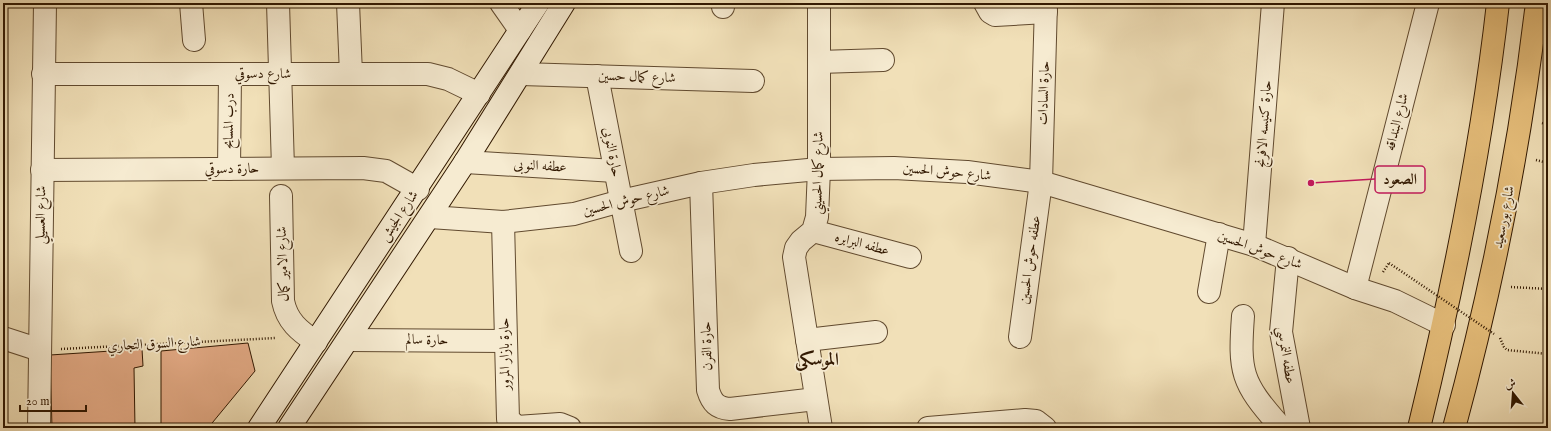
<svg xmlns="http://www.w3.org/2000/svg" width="1551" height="431" viewBox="0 0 1551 431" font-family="'IM FELL English',Amiri,serif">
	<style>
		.building { fill: #e3aa85; stroke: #311801 }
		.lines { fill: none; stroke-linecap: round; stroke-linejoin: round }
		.street-casing { stroke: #614a2f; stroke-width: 24 }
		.secondary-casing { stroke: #311801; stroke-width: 24 }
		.primary-casing { stroke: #311801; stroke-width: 24 }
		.path { stroke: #311801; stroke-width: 2.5; stroke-dasharray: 1 2; stroke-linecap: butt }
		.street { stroke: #f6ebd1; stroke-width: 22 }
		.secondary { stroke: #f6ebd1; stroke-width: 22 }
		.primary { stroke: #e8c07c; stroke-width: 22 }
		.path-bridge { stroke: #311801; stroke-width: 2.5; stroke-dasharray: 1 2; stroke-linecap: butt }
		.labels { text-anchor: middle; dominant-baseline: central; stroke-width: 3.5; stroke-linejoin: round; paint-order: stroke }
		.street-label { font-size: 14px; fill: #311801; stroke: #f6ebd1 }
		.district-label { font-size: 18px; font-weight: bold; fill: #311801; stroke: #f6ebd1 }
		.leader { fill: none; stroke: #c2185b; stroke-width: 1.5 }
		.callout-dot { fill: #c2185b; stroke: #f6ebd1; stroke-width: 1.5 }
		.callout { fill: #f6ebd1; stroke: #c2185b; stroke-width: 1.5 }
		.callout-label { font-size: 15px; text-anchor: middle; font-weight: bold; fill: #311801 }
	</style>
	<rect width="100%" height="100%" fill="#f1e0b8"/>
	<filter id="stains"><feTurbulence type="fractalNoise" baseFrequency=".005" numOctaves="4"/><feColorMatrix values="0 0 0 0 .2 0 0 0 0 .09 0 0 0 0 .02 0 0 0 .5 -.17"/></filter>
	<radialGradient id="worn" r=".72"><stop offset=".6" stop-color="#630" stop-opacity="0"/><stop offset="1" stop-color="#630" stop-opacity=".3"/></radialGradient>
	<!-- building -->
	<g class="building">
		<path d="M248 343 255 371 208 428H161V351Z"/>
		<path d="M142 349 143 366 134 368 135 428H52L50 355Z"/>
	</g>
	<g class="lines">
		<!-- street casing -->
		<g class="street-casing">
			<g id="street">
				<path d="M191 3 194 40"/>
				<path d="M278 3 283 168"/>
				<path d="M348 3 351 74"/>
				<path d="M501 3 520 30"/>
				<path d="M723 3V7"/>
				<path d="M819 3V169L817 217 813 231 801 241 796 248 794 257 821 428"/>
				<path d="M985 3 990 12 995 15 1046 12"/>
				<path d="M819 62 883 60"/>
				<path d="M43 74H428L448 79 479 94"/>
				<path d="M521 74 753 81"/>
				<path d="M597 76 631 251"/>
				<path d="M465 162 615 171"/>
				<path d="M229 169 230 74"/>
				<path d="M42 170 363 168 386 171 418 189"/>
				<path d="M701 183 708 390C712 403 717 408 730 409L816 399"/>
				<path d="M281 196 283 301C287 321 299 331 316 342"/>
				<path d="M430 217 503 222 574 214 621 201 701 183 754 175 819 169 894 168 967 172 1041 182 1254 245 1355 288 1395 301 1444 325"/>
				<path d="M503 222 508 419 517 427 560 424 570 428"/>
				<path d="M813 231 910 257"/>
				<path d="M1254 245 1273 3"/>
				<path d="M1288 258 1281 332 1299 428"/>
				<path d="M1355 288 1428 3"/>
				<path d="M1209 292 1219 234"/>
				<path d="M1243 316C1239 372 1241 382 1279 425"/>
				<path d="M1020 337 1041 182 1046 3"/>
				<path d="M3 338 40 350"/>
				<path d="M349 340 505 341"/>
				<path d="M807 340 876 332"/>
				<path d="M39 428 45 3"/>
				<path d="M928 428 1025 420 1036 421 1045 428"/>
			</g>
		</g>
		<!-- secondary casing -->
		<g class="secondary-casing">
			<g id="secondary">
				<path d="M259 428 538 3"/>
				<path d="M289 428 465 162 564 3"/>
			</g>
		</g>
		<!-- primary casing -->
		<g class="primary-casing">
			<g id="primary">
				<path d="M1419 428C1453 288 1482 146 1498 3"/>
				<path d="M1454 428C1492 288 1520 147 1537 3"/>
			</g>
		</g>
		<!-- path -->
		<g class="path">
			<path d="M1542 123 1548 125"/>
			<path d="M1536 160 1548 163"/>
			<path d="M1383 272 1389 263"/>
			<path d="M1511 287 1548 289"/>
			<path d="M1500 338 1504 347 1507 350 1548 354"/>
			<path d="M61 349 276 338"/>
		</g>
		<!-- street -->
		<use href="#street" class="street"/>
		<!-- secondary -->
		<use href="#secondary" class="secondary"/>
		<!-- primary -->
		<use href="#primary" class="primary"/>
		<!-- path-bridge -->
		<path class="path-bridge" d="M1389 263 1494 334"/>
	</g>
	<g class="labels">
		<!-- street labels -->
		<g class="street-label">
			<text x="263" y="74">شارع دسوقي</text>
			<text transform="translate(637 77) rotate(2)">شارع كمال حسين</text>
			<text transform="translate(1044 93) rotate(-88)">حارة السادات</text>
			<text transform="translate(229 121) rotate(-89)">درب المسابح</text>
			<text transform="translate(1397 122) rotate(-76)">شارع البنداقه</text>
			<text transform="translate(1264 124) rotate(-86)">حارة كنيسه الافرنج</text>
			<text transform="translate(612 152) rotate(79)">حارة النوبى</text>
			<text transform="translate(540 166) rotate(3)">عطفه النوبى</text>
			<text transform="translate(232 169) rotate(-1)">حارة دسوقي</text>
			<text transform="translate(947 172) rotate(5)">شارع حوش الحسين</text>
			<text transform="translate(818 173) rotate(-89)">شارع كمال الحسيني</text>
			<text transform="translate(626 201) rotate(-14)">شارع حوش الحسين</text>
			<text transform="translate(41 215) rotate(-89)">شارع العسيلي</text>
			<text transform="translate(399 216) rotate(-56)">شارع الجيش</text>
			<text transform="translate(1504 217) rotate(-79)">شارع بورسعيد</text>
			<text transform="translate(862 244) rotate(15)">عطفه البرابره</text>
			<text transform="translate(1260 250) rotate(20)">شارع حوش الحسين</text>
			<text transform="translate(1030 260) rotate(-82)">عطفه حوش الحسين</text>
			<text transform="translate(283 264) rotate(-92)">شارع الامير كمال</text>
			<text transform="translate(427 340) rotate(1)">حارة سالم</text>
			<text transform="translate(154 344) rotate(-3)">شارع السوق التجاري</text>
			<text transform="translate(707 346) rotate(-92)">حارة الفرن</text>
			<text transform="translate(505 354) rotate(-91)">حارة بازار المرور</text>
			<text transform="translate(1286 355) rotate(81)">عطفه النمرسي</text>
		</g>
		<!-- district labels -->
		<g class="district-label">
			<text x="817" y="360">الموسكى</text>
		</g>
	</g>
	<!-- callouts -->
	<path class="leader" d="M1311 183L1375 179"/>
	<circle class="callout-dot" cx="1311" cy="183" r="4"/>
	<rect class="callout" x="1375" y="166" width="50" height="27" rx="4"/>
	<g class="callout-label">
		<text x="1400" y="184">الصعود</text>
	</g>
	<!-- margin -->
	<rect width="1551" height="431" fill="none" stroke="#f1e0b8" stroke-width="16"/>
	<rect x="4" y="4" width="1543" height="423" fill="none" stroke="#311801" stroke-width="2"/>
	<rect x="8" y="8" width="1535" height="415" fill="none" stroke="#311801"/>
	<!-- north arrow -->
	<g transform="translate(1513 393) rotate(343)" stroke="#f6ebd1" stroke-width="3" paint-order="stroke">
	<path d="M0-3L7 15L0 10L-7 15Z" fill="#311801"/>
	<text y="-6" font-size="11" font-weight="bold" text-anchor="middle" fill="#311801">ش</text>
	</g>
	<!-- scale -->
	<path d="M20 405v6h66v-6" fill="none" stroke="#311801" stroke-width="2"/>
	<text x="26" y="405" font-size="12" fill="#311801" stroke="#f6ebd1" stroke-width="3" paint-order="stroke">20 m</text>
	<rect width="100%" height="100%" filter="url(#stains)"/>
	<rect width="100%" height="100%" fill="url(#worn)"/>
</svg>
